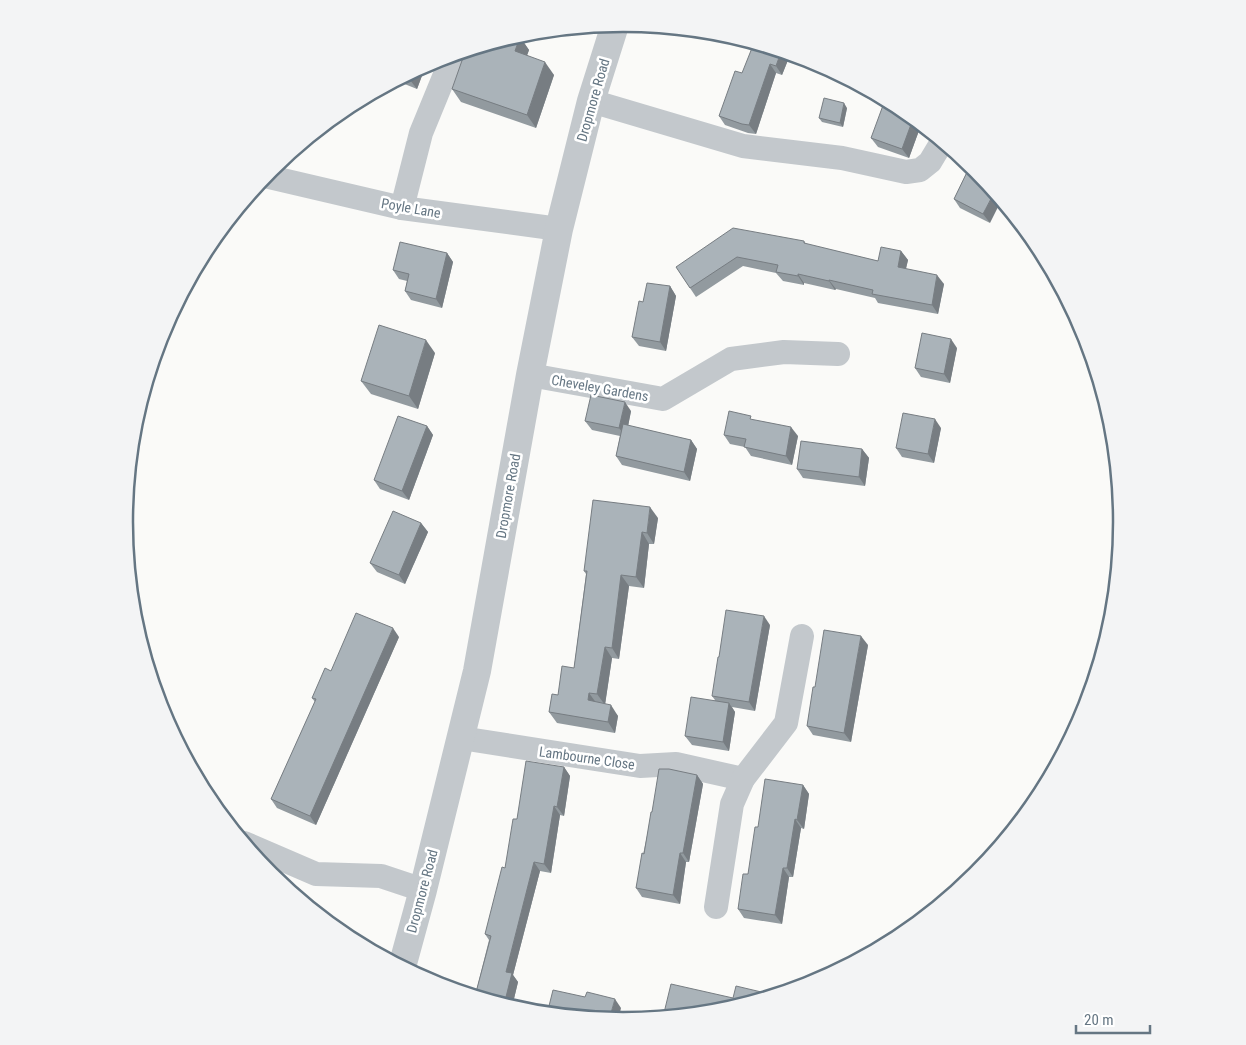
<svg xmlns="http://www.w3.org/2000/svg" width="1246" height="1045" viewBox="0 0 1246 1045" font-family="'Roboto Condensed',sans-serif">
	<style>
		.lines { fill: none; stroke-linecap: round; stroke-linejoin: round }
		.minor { stroke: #c3c8cc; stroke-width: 24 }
		.tertiary { stroke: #c3c8cc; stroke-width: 28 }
		.wall { fill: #929a9f }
		.shaded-wall { fill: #777d82 }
		.building { fill: #aab3b9; stroke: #777d82 }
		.labels { text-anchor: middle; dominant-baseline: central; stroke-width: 5; stroke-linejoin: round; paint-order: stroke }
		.street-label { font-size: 14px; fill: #657683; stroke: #fff }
		.rim { fill: none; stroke: #657683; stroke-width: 2.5 }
	</style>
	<rect width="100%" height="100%" fill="#fafaf8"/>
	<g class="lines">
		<!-- minor -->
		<g class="minor">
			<path d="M591 101 743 146 842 158 906 172 920 170 930 162 942 142"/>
			<path d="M265 176 402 208 559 229"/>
			<path d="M402 208 421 133 453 55"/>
			<path d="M530 375 663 399 731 359 784 352 838 354"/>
			<path d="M461 738 640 766 676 764 743 779"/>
			<path d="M244 843 316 874 381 876 423 890"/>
			<path d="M716 907 732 804 743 779 786 723 802 636"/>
		</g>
		<!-- tertiary -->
		<path class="tertiary" d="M402 967 423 890 477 671 530 375 559 229 591 101 615 25"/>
	</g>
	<!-- wall -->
	<g class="wall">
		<path d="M520 37 529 50 527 55 554 75 536 128 461 102 452 89Z"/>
		<path d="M790 55 782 75 776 73 756 134 748 133 725 125 719 116 742 73Z"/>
		<path d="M426 65 417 89 397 81Z"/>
		<path d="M847 108 843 127 822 122 819 118Z"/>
		<path d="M900 108 921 125 909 158 878 147 871 138Z"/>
		<path d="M970 166 990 223 960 208 954 199Z"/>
		<path d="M804 241 806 244 878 261 901 251 908 260 906 269 944 284 938 314 878 303 875 298 836 289 835 290 804 283V285L783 281 776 273 743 266 696 297 676 267Z"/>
		<path d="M447 253 453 262 442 308 411 300 405 291 407 281 399 279 393 270Z"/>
		<path d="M670 286 676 296 666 351 639 346 632 337 643 302Z"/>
		<path d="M957 348 950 383 921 377 915 368Z"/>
		<path d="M435 353 418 409 371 394 361 381Z"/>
		<path d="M631 411 628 426 691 440 697 449 690 481 622 465 616 456 620 436 592 430 585 421Z"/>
		<path d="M427 426 433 435 409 500 380 489 374 480Z"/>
		<path d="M941 428 934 463 902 457 896 448Z"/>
		<path d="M724 435 798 436 792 465 751 456 745 447 730 444Z"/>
		<path d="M862 449 869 458 865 486 803 478 797 469Z"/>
		<path d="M658 518 654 544H649L644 588 629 586 619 659 612 658 605 704 618 716 615 733 557 723 549 712 558 695 574 668 586 574 584 571Z"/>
		<path d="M421 523 428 532 405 584 377 572 370 563Z"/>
		<path d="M770 625 755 711 732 707 735 712 729 751 692 745 685 736 715 700 712 696Z"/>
		<path d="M399 637 316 825 277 808 271 799 315 702 312 698 331 671Z"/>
		<path d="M868 645 851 742 813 735 807 726 815 687Z"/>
		<path d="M564 767 570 776 564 816 560 815 551 873 540 871 513 975 518 982 512 1007 475 996 489 940 485 934 505 868Z"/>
		<path d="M697 775 703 784 689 862H686L680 904 642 897 636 888 652 812Z"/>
		<path d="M803 785 809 794 804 829 801 828 793 877H789L782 924 744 918 738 909 748 874 758 827Z"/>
	</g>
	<!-- shaded-wall -->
	<g class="shaded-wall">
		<path d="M520 37 529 50 524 64 515 51Z"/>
		<path d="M781 52 790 55 782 75 776 66Z"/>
		<path d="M545 62 554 75 536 128 527 115Z"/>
		<path d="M770 64 776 73 756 134 749 125Z"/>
		<path d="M426 65 417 89 410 80 414 72Z"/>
		<path d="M844 103 847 108 843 127 840 123Z"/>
		<path d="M913 119 921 125 909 158 902 149Z"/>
		<path d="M994 193 1001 201 990 223 983 214Z"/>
		<path d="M901 251 908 260 904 276 898 267Z"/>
		<path d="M447 253 453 262 442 308 436 299Z"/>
		<path d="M798 274 804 283V285L798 276Z"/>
		<path d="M937 275 944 284 938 314 932 305Z"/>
		<path d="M829 280 836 289 835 290 829 281Z"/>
		<path d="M670 286 676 296 666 351 660 342Z"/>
		<path d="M951 339 957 348 950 383 944 374Z"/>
		<path d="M426 340 435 353 418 409 409 396Z"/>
		<path d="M625 402 631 411 626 437 619 428Z"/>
		<path d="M935 419 941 428 934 463 928 454Z"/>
		<path d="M427 426 433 435 409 500 402 491Z"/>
		<path d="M791 427 798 436 792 465 786 456Z"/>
		<path d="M691 440 697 449 690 481 684 472Z"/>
		<path d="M862 449 869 458 865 486 859 477Z"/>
		<path d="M650 507 658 518 654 544 647 533Z"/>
		<path d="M421 523 428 532 405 584 399 575Z"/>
		<path d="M642 532 649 544 644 588 636 577Z"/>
		<path d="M126 539 129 543 127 551Z"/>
		<path d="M621 575 629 586 619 659 612 648Z"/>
		<path d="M764 616 770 625 755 711 749 702Z"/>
		<path d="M393 628 399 637 316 825 310 816Z"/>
		<path d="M861 636 868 645 851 742 844 733Z"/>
		<path d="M605 647 612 658 605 705 597 694Z"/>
		<path d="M589 693 597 704 588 700Z"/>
		<path d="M729 703 735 712 729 751 723 742Z"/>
		<path d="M611 705 618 716 615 733 608 722Z"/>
		<path d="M564 767 570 776 564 816 557 807Z"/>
		<path d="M697 775 703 784 689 862 683 853Z"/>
		<path d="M803 785 809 794 804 829 797 820Z"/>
		<path d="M554 806 560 815 551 873 544 864Z"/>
		<path d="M795 819 801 828 793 877 787 868Z"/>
		<path d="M680 853 686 862 680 904 673 895Z"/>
		<path d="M534 862 540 871 513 975 518 982 512 1007 504 1005 506 972Z"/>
		<path d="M783 868 789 877 782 924 775 915Z"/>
		<path d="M615 999 621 1008 618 1021 609 1020Z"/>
	</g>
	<!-- building -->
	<g class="building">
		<path d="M517 36 520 37 515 51 545 62 527 115 452 89 465 52Z"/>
		<path d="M754 43 781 52 776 66 770 64 749 125 742 124 719 116 735 71 742 73Z"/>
		<path d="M414 72 410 80 404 77Z"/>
		<path d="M824 98 844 103 840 123 819 118Z"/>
		<path d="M885 100 900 108 913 119 902 149 871 138Z"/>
		<path d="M970 166 976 170 994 193 983 214 954 199Z"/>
		<path d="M733 228 804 241V243L878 261 881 247 901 251 898 267 937 275 932 305 872 294 873 290 829 280V281L798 274V276L776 272 778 265 737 257 690 288 676 267Z"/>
		<path d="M400 242 447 253 436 299 405 291 409 274 393 270Z"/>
		<path d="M647 283 670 286 660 342 632 337 639 301 643 302Z"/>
		<path d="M379 325 426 340 409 396 361 381Z"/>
		<path d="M922 333 951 339 944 374 915 368Z"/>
		<path d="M591 395 625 402 619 428 585 421Z"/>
		<path d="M729 411 751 416 750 419 791 427 786 456 744 447 746 439 724 435Z"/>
		<path d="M903 413 935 419 928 454 896 448Z"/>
		<path d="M398 416 427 426 402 491 374 480Z"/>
		<path d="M623 424 691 440 684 472 616 456Z"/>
		<path d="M801 441 862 449 859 477 797 469Z"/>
		<path d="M593 500 650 507 647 533 642 532 636 577 621 575 612 648 605 647 597 694 589 693 588 700 611 705 608 722 549 712 552 694 558 695 562 666 574 668 587 571H584Z"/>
		<path d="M393 511 421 523 399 575 370 563Z"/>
		<path d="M726 610 764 616 749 702 712 696 718 657H719Z"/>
		<path d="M356 613 393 628 310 816 271 799 316 699 312 698 325 668 331 671Z"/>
		<path d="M824 630 861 636 844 733 807 726 813 687H815Z"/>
		<path d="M691 697 729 703 723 742 685 736Z"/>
		<path d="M526 761 564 767 557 807 554 806 544 864 534 862 506 972 512 973 504 1005 475 996 491 936 485 934 502 867 505 868 513 819H517Z"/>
		<path d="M659 769H669L697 775 683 853H680L673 895 636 888 642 853 644 854 651 812H652Z"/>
		<path d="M765 779 803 785 797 820 795 819 787 868H783L775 915 738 909 743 874H748L755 827H758Z"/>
		<path d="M671 984 733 998 736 986 774 995 720 1012 663 1017Z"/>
		<path d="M553 990 585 997 587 992 615 999 609 1020 547 1014Z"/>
	</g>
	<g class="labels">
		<!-- street labels -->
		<g class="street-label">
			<text transform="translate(593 100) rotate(-74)">Dropmore Road</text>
			<text transform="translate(411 208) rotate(10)">Poyle Lane</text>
			<text transform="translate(600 388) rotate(10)">Cheveley Gardens</text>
			<text transform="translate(508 496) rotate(-80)">Dropmore Road</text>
			<text transform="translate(587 758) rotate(8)">Lambourne Close</text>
			<text transform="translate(422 891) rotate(-75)">Dropmore Road</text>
		</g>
	</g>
	<!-- crop -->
	<path d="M0 0H1246V1045H0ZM133 522a490 490 0 1 1 980 0a490 490 0 1 1-980 0Z" fill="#f3f4f5" fill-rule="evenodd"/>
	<path class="rim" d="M133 522a490 490 0 1 1 980 0a490 490 0 1 1-980 0Z"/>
	<!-- scale -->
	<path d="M1076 1025v8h74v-8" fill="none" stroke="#657683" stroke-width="2.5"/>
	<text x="1084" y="1025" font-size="15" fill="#657683" stroke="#ffffff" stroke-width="4" paint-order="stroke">20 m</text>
</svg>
